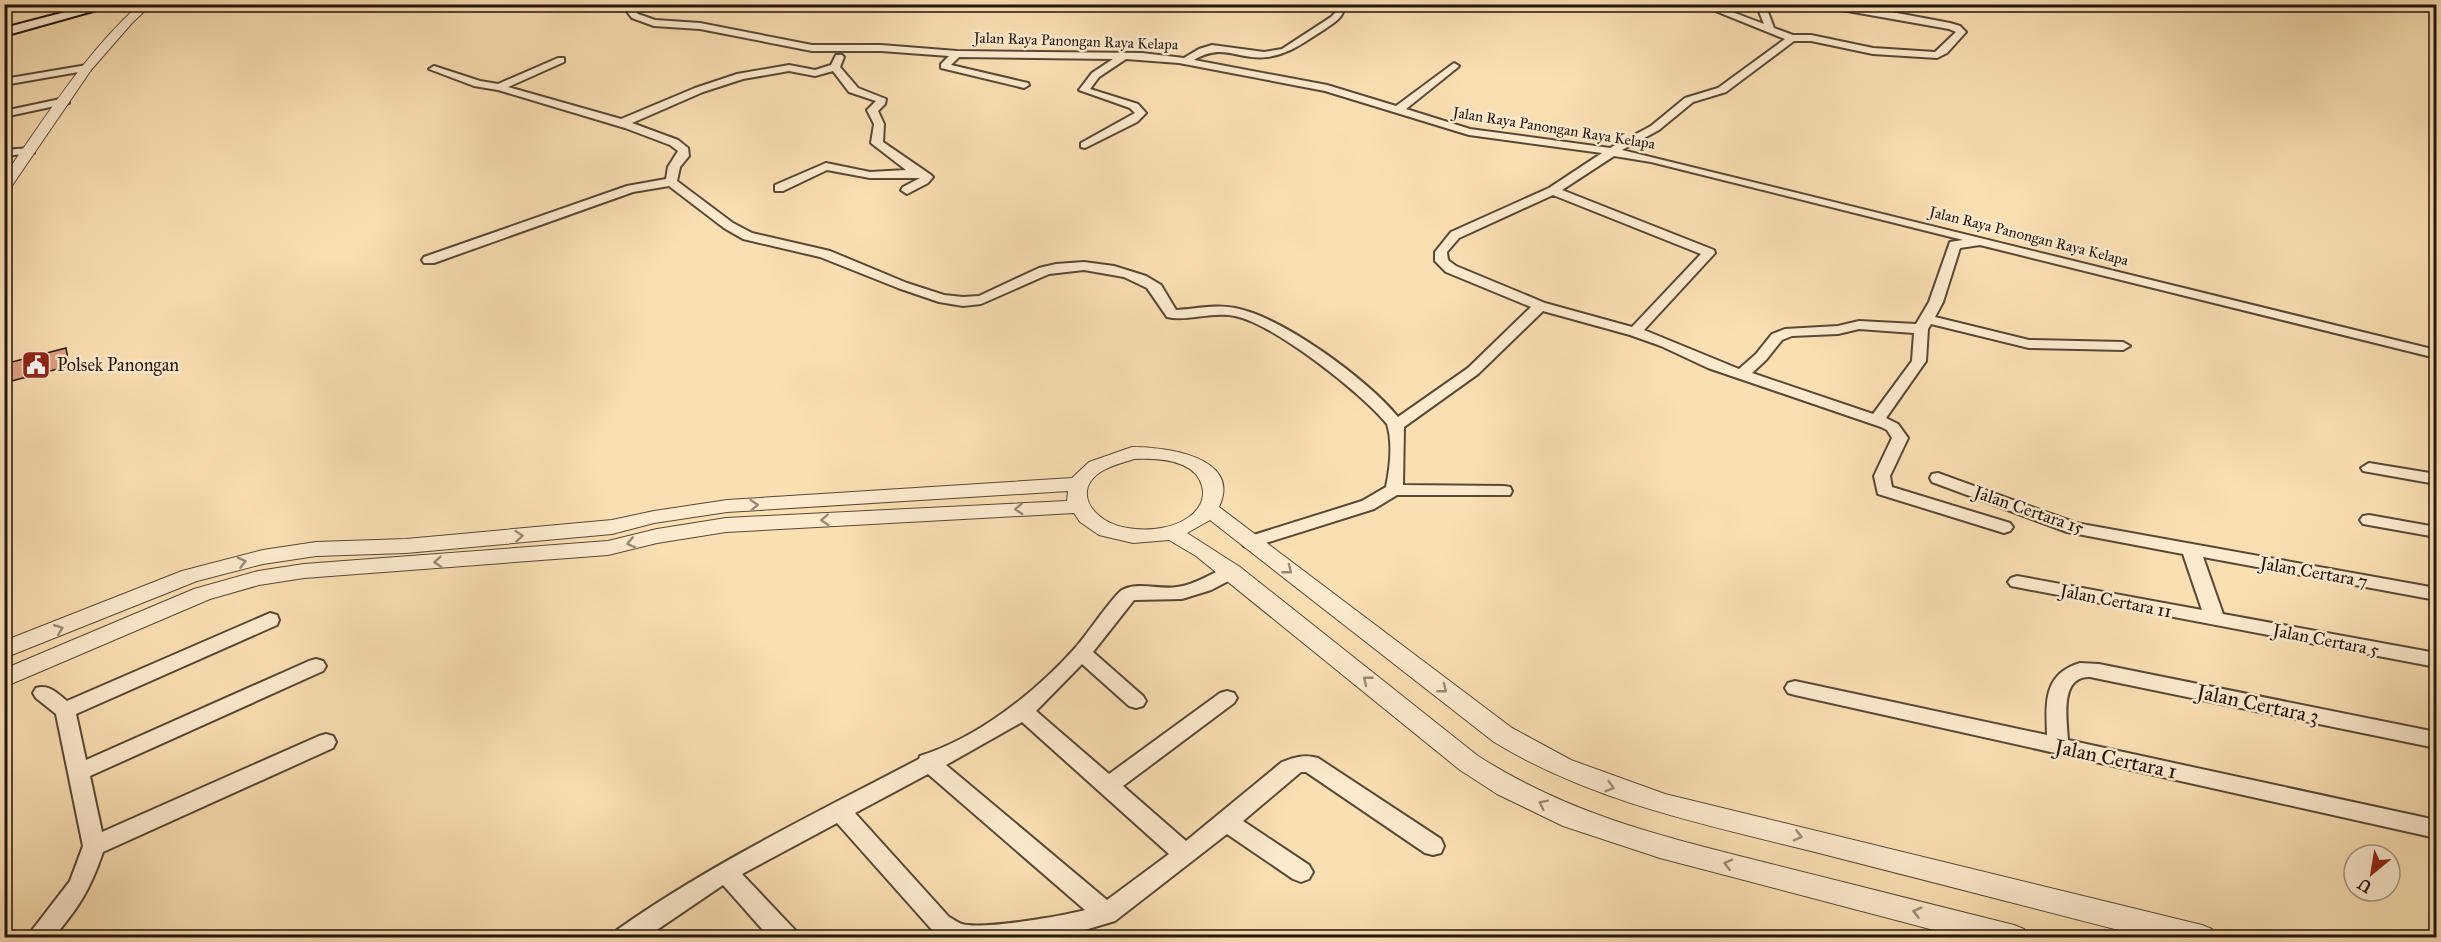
<svg xmlns="http://www.w3.org/2000/svg" width="2441" height="942" viewBox="0 0 2441 942" font-family="'IM FELL Great Primer',serif">
	<style>
		.building { fill: #e1a081; stroke: #22150d; stroke-width: 1.5 }
		.lines { fill: none; stroke-linecap: round; stroke-linejoin: round }
		.minor-casing { stroke: #584836; stroke-width: 4 }
		.tertiary-casing { stroke: #584836; stroke-width: 2 }
		.secondary-casing { stroke: #22150d; stroke-width: 4 }
		.minor { fill: #fceace; fill-rule: evenodd }
		.tertiary { fill: #fceace; fill-rule: evenodd }
		.secondary { fill: #fceace; fill-rule: evenodd }
		.oneway { stroke: #9a8a77 }
		.labels { text-anchor: middle; dominant-baseline: central; stroke-width: 5; stroke-linejoin: round; paint-order: stroke }
		.far-street-label { font-size: 15px; fill: #22150d; stroke: #fceace }
		.poi-label { font-size: 18px; fill: #22150d; stroke: #fceace; text-anchor: start }
		.street-label { font-size: 18px; fill: #22150d; stroke: #fceace }
		.near-street-label { font-size: 21px; fill: #22150d; stroke: #fceace }
	</style>
	<rect width="100%" height="100%" fill="#fadfb3"/>
	<filter id="stains"><feTurbulence type="fractalNoise" baseFrequency=".00333" numOctaves="4"/><feColorMatrix values="0 0 0 0 .2 0 0 0 0 .09 0 0 0 0 .02 0 0 0 .5 -.17"/></filter>
	<radialGradient id="worn" r=".72"><stop offset=".6" stop-color="#630" stop-opacity="0"/><stop offset="1" stop-color="#630" stop-opacity=".3"/></radialGradient>
	<!-- building -->
	<path class="building" d="M66 348 69 366 4 383V364Z"/>
	<g class="lines">
		<!-- minor casing -->
		<g class="minor-casing">
			<g id="minor">
				<path d="M621 4H630L638 14 655 20 700 23 812 45H881L957 51 1142 53 1184 58 1199 49 1212 45 1264 52 1282 49 1331 17 1336 12V4H1344C1345 17 1335 22 1325 29 1306 41 1290 54 1267 57 1239 61 1223 42 1194 60L1327 85 1396 106 1454 63 1459 66 1457 68 1406 109 1470 129 1610 148 1651 126 1685 98 1718 88 1785 39 1698 4H1711L1764 24 1756 4H1765L1774 28 1793 35H1811L1873 48 1935 52 1956 32 1949 29 1808 4 1865 7 1950 23 1960 26 1966 32 1947 53 1937 58 1873 54 1811 41H1794L1726 92 1693 102 1659 130 1622 150 2436 350V358L1980 245 1960 248 1943 302 1935 317 2029 340 2123 342 2130 346 2123 350 2029 348 1931 324 1928 329 1926 361 1886 418 1898 424 1908 438 1890 476 1892 487 2010 523 2013 527 2010 531 2004 533 1878 494 1874 476 1892 438 1887 430 1881 427 1708 368 1661 346 1630 335 1543 311 1478 374 1404 427 1403 485 1504 486 1510 487 1512 491 1510 495H1397L1374 509 1250 548 1244 546 1241 542 1244 538 1362 501 1386 487C1390 468 1393 443 1387 424 1362 393 1274 324 1235 316 1211 311 1187 322 1167 317L1147 288 1124 277 1084 270 1049 274 981 304 963 306 939 302 898 288 820 257 743 239 724 228 669 186 633 192 434 263H424L422 260 424 257 627 186 666 179 668 167 678 151 670 145 625 128 498 90 474 86 429 69 434 66 480 81 498 84 558 58H564V62L508 87 621 119 695 88 737 74 789 65 815 70 831 65 836 55H842L844 57 840 67 858 88 886 99 885 104 878 111 884 124 883 142 931 175 933 177 928 183 907 194 901 190 903 187 920 178H870L827 170 783 191H775V185L826 163 870 172 906 170 871 143 874 124 867 110 876 101 849 92 833 71 815 76 789 71 743 79 703 92 632 123 678 140 688 148 689 156 680 167 677 181 733 223 752 233 830 251 907 283 944 295 963 297 979 296 1039 268 1056 264 1084 262 1114 266 1146 276 1161 285 1176 310C1196 309 1214 304 1235 308 1283 317 1368 380 1398 417L1468 368 1531 307 1446 272 1435 261V252L1451 232 1549 188 1602 153 1469 135 1325 91 1179 63 1126 59 1099 77 1090 89 1138 104 1146 113 1137 122 1085 148 1081 147V143L1135 113 1130 108 1079 90 1092 73 1113 59 959 57 951 65 1028 83 1029 85 1024 88 941 68V64L949 56 881 51H812L700 29 654 26 632 18ZM1614 156 1651 162 1963 240 1950 242 1949 245 1929 302 1916 324 1859 321 1838 326 1785 329 1772 334 1756 354 1739 369 1644 330 1715 253 1714 250 1562 190ZM1553 195 1701 254 1632 327 1545 303 1456 266 1448 260 1447 252 1459 238ZM1859 329 1914 333 1912 361 1873 414 1752 373 1766 360 1782 340 1792 336 1838 334Z"/>
				<path d="M87 65 90 66V70L4 85V79Z"/>
				<path d="M65 98 69 99V103L4 117V111Z"/>
				<path d="M30 148 34 149V153L4 156V150Z"/>
				<path d="M2369 463 2436 474V484L2363 471 2361 468Z"/>
				<path d="M1938 473 2076 523 2436 588V600L2203 557 2223 614 2436 653V667L2011 586 2008 582 2011 578 2017 576 2202 610 2183 554 2067 532 1932 482 1930 478 1932 474Z"/>
				<path d="M2369 515 2436 527V537L2363 524 2360 520 2363 516Z"/>
				<path d="M1232 566 1238 568 1241 572 1238 576 1211 590 1182 599 1134 600 1093 652 1143 696 1146 701 1143 706 1136 708 1129 706 1082 664 1036 711 1109 774 1220 693 1227 691 1234 693 1237 698 1234 703 1123 786 1186 841 1282 762C1295 757 1304 754 1318 758L1441 839 1444 846 1441 853 1433 855 1425 853 1306 772H1301L1243 821 1309 865 1313 872 1309 879 1301 882 1293 879 1227 834 1115 921 1068 935 1052 938H942L933 931 837 823 742 874 795 930 798 938H770L723 885 645 938H614L617 930C712 863 816 813 919 759L920 756C978 738 1036 692 1076 647 1086 636 1113 596 1122 590 1138 581 1160 590 1177 587 1197 585 1213 571 1232 566ZM1022 722 1169 854 1107 900 946 765ZM928 774 1085 910C1064 916 981 930 962 924 958 923 953 919 949 917L855 813Z"/>
				<path d="M270 613 277 615 279 620 277 625 76 714 86 760 309 661 316 659 323 661 326 666 323 671 90 776 102 832 319 736 326 734 333 736 336 742 333 748 103 852C90 890 79 907 53 938H26L70 881 83 846 56 714 36 698 33 693 36 688C49 684 57 693 67 701Z"/>
				<path d="M2080 663 2099 664 2436 732V748L2090 677C2059 676 2067 720 2068 740L2436 820V838L1795 695 1788 693 1785 688 1788 683 1795 681 2047 735C2046 703 2043 674 2080 663Z"/>
			</g>
		</g>
		<!-- tertiary casing -->
		<g class="tertiary-casing">
			<g id="tertiary">
				<path d="M140 4H152L132 23 91 70 9 190 4 191V176C46 117 85 53 140 4Z"/>
				<path d="M1132 447C1164 447 1243 456 1219 507L1512 728 1571 760 1665 794 2202 925 2212 929 2216 938H2150C2037 909 1924 880 1811 851 1702 824 1591 801 1494 742L1210 520 1187 533 1240 567 1478 756C1572 816 1665 837 1771 864 1852 884 1933 905 2014 925L2024 929 2028 938H1964L1660 858 1563 826 1497 794 1460 770 1196 556 1169 540 1133 543 1099 535 1080 522 1074 513 726 532 657 543 608 555 304 578 259 585 210 599 4 687V669L194 589 258 571 304 564 608 541 657 529 726 518 1067 501 1068 491 727 512 654 523 612 534 406 553 316 556 263 564 197 581 4 658V641L182 571 263 550 316 542 406 539 612 520 654 511 727 500 1072 478 1089 462ZM1134 459C1157 458 1195 459 1202 486 1204 493 1203 501 1198 508 1180 533 1129 535 1105 520 1083 506 1079 484 1104 470 1113 465 1125 462 1134 459Z"/>
			</g>
		</g>
		<!-- secondary casing -->
		<g class="secondary-casing">
			<path id="secondary" d="M96 4H118L4 36V28Z"/>
		</g>
		<!-- minor -->
		<use href="#minor" class="minor"/>
		<!-- tertiary -->
		<use href="#tertiary" class="tertiary"/>
		<!-- secondary -->
		<use href="#secondary" class="secondary"/>
	</g>
	<!-- one-way arrows -->
	<defs><path id="oneway-chevron" d="M-2-3.5L2.5 0L-2 3.5" fill="none" stroke-width="1.6" stroke-linecap="round" stroke-linejoin="round" transform="scale(1.5)"/></defs>
	<g class="oneway">
		<use href="#oneway-chevron" transform="translate(754 505) rotate(-4)"/>
		<use href="#oneway-chevron" transform="translate(1019 509) rotate(177)"/>
		<use href="#oneway-chevron" transform="translate(825 520) rotate(177)"/>
		<use href="#oneway-chevron" transform="translate(519 536) rotate(-5)"/>
		<use href="#oneway-chevron" transform="translate(631 543) rotate(167)"/>
		<use href="#oneway-chevron" transform="translate(242 562) rotate(-14)"/>
		<use href="#oneway-chevron" transform="translate(438 562) rotate(176)"/>
		<use href="#oneway-chevron" transform="translate(1288 570) rotate(38)"/>
		<use href="#oneway-chevron" transform="translate(59 629) rotate(-22)"/>
		<use href="#oneway-chevron" transform="translate(1367 680) rotate(-141)"/>
		<use href="#oneway-chevron" transform="translate(1443 689) rotate(38)"/>
		<use href="#oneway-chevron" transform="translate(1610 787) rotate(17)"/>
		<use href="#oneway-chevron" transform="translate(1543 804) rotate(-154)"/>
		<use href="#oneway-chevron" transform="translate(1798 836) rotate(14)"/>
		<use href="#oneway-chevron" transform="translate(1728 864) rotate(-166)"/>
		<use href="#oneway-chevron" transform="translate(1917 912) rotate(-165)"/>
	</g>
	<!-- icons -->
	<defs>
		<g id="civic-square" transform="scale(1.5)"><rect x="-9" y="-9" width="18" height="18" rx="4" fill="#8f2418" stroke="#fceace"/><path d="M-.6-6.5H3V-4.5H.6V-3L4-1V1h2V6H-6V1h2V-1L-.6-3ZM-1.2 2.5V6h2.4V2.5Z" fill="#fff"/></g>
	</defs>
	<g fill-rule="evenodd">
		<use href="#civic-square" x="36" y="365"/>
	</g>
	<g class="labels">
		<!-- far-street labels -->
		<g class="far-street-label">
			<text transform="translate(1076 41) rotate(2)">Jalan Raya Panongan Raya Kelapa</text>
			<text transform="translate(1554 128) rotate(9)">Jalan Raya Panongan Raya Kelapa</text>
			<text transform="translate(2029 236) rotate(14)">Jalan Raya Panongan Raya Kelapa</text>
		</g>
		<!-- poi labels -->
		<g class="poi-label">
			<text x="57" y="365">Polsek Panongan</text>
		</g>
		<!-- street labels -->
		<g class="street-label">
			<text transform="translate(2029 510) rotate(19)">Jalan Certara 15</text>
			<text transform="translate(2314 572) rotate(10)">Jalan Certara 7</text>
			<text transform="translate(2116 601) rotate(11)">Jalan Certara 11</text>
			<text transform="translate(2326 640) rotate(11)">Jalan Certara 5</text>
		</g>
		<!-- near-street labels -->
		<g class="near-street-label">
			<text transform="translate(2258 704) rotate(12)">Jalan Certara 3</text>
			<text transform="translate(2116 759) rotate(12)">Jalan Certara 1</text>
		</g>
	</g>
	<!-- margin -->
	<rect width="2441" height="942" fill="none" stroke="#fadfb3" stroke-width="24"/>
	<rect x="6" y="6" width="2429" height="930" fill="none" stroke="#22150d" stroke-width="3"/>
	<rect x="12" y="12" width="2417" height="918" fill="none" stroke="#22150d" stroke-width="1.5"/>
	<!-- north arrow -->
	<g transform="translate(2372 873) rotate(210)"><circle r="28" fill="#fceace" stroke="#a59581" stroke-width="1.5"/>
	<path d="M0-4.5L10 22L0 15L-10 22Z" fill="#8f2418"/>
	<text y="-9" font-size="16" font-weight="bold" text-anchor="middle" fill="#22150d">U</text>
	</g>
	<rect width="100%" height="100%" filter="url(#stains)"/>
	<rect width="100%" height="100%" fill="url(#worn)"/>
</svg>
